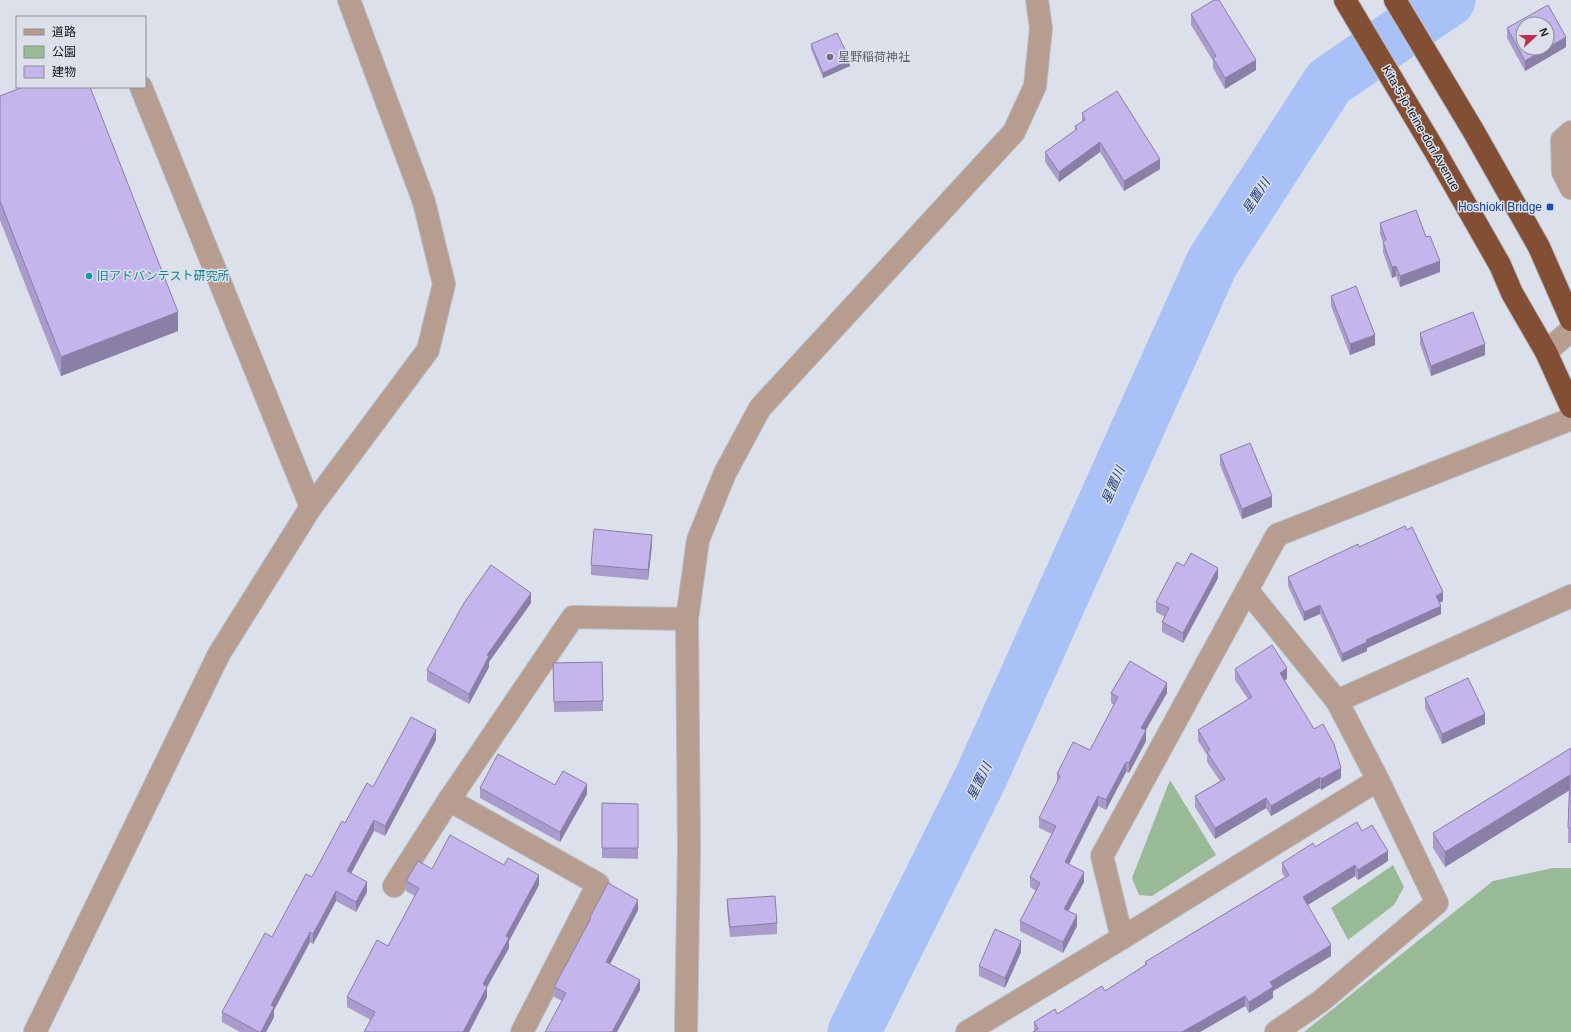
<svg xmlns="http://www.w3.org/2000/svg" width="1571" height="1032" viewBox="0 0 1571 1032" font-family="Arial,'Noto Sans JP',sans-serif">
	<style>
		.green { fill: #98ba96 }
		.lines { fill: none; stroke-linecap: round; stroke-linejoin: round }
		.river { stroke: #a8c2f7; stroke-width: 53 }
		.minor-casing { stroke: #b7bbc4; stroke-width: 24 }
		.highway-casing { stroke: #b7bbc4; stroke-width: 24 }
		.minor { stroke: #b79c90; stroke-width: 22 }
		.highway { stroke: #824e34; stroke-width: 22 }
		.wall { fill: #a99ccc }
		.shaded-wall { fill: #8a7fa6 }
		.building { fill: #c5b5ed; stroke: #8a7fa6 }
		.worship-dot { fill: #6b7280; stroke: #dce0ea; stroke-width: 1.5 }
		.transit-dot { fill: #1a4fb4; stroke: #dce0ea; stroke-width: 1.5 }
		.culture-dot { fill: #0f9aa8; stroke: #dce0ea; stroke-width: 1.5 }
		.labels { text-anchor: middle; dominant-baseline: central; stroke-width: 3; stroke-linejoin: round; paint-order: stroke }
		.worship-label { font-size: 12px; fill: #5b616d; stroke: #dce0ea; text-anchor: start }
		.street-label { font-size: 12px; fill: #111215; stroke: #dce0ea }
		.transit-label { font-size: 12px; fill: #164399; stroke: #dce0ea; text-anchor: end }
		.culture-label { font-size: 12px; fill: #0d838f; stroke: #dce0ea; text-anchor: start }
		.water-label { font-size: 13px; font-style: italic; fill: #223c7a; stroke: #dce0ea }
	</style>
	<rect width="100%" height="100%" fill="#dce0ea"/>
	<!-- green -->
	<g class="green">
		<path d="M1170 780 1216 855 1152 896 1139 895 1132 878Z"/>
		<path d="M1393 865 1404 887 1394 905 1348 940 1331 908Z"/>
		<path d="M1553 868H1571V1032H1304L1493 881Z"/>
	</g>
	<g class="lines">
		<!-- river -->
		<path class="river" d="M854 1032 981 777 1212 263 1329 82 1449 0"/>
		<!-- minor casing -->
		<g class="minor-casing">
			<g id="minor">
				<path d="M141 87 311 507"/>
				<path d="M1571 132 1562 140 1563 172 1571 188"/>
				<path d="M1546 352 1571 330"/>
				<path d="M1247 590 1337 701 1378 780 1437 903 1321 1001 1276 1032"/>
				<path d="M1337 701 1571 596"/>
				<path d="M449 800 598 884 522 1032"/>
				<path d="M394 886 449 800 573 617 687 619"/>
				<path d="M1122 938 1102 856 1277 535 1571 419"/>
				<path d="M35 1032 219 654 311 507 428 350 444 284 424 202 349 0"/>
				<path d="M686 1032 689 849 687 619 698 540 725 473 760 408 1014 132 1035 86 1041 28 1037 0"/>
				<path d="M967 1032 1122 938 1378 780"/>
			</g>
		</g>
		<!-- highway casing -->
		<g class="highway-casing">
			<g id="highway">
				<path d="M1345 0 1435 151 1500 265 1512 293 1546 352 1571 407"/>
				<path d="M1395 0 1474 132 1539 247 1571 320"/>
			</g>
		</g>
		<!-- minor -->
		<use href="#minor" class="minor"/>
		<!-- highway -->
		<use href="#highway" class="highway"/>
	</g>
	<!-- wall -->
	<g class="wall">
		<path d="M1191 14 1256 70 1225 89 1213 68V61L1191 25Z"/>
		<path d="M1507 28 1566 47 1525 71 1507 38Z"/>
		<path d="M811 44 850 66 823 78 811 49Z"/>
		<path d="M0 96 178 331 61 376 0 220Z"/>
		<path d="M1082 113 1160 169 1124 191 1100 152 1059 182 1045 162V152L1075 131V126L1082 122Z"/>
		<path d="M1380 223 1440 272 1400 287 1396 276 1392 278 1383 252V242L1380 234Z"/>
		<path d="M1331 296 1375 345 1350 355 1331 306Z"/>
		<path d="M1420 333 1485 355 1431 376 1420 344Z"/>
		<path d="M1220 455 1272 507 1242 519 1220 465Z"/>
		<path d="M652 545 648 580 591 575V565Z"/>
		<path d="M1359 547 1443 601 1439 603 1441 614 1367 648V651L1342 662 1320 614 1304 621 1288 586V577Z"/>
		<path d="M1184 566 1218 578 1183 643 1162 632V622L1165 617 1156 612V602Z"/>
		<path d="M531 603 489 662V667L469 704 427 681V670Z"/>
		<path d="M553 663 603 701V711L554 712Z"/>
		<path d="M1235 669 1287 679 1284 680 1341 778 1321 790 1320 788 1271 816 1266 808 1215 839 1195 807V796L1220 781 1207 762V755L1198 741V730L1248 699 1235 680Z"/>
		<path d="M1111 693H1167L1146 730V741L1129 773 1126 772 1106 810 1098 806 1069 864 1084 882 1068 911 1077 926 1063 953 1020 931V921L1036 891 1030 887V877L1052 834 1039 828V818L1057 784V774L1090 750 1114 705 1111 703Z"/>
		<path d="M1425 698 1485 724 1442 744 1425 708Z"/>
		<path d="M436 740 385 836 374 831 351 873 367 892 356 912 336 901 313 944 310 942 274 1010V1017L266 1032H240L222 1022V1012L312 877 345 823 373 787Z"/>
		<path d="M1571 748V843H1568L1569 790 1445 867 1433 848V833Z"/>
		<path d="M555 785 587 794 560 842 480 798V788Z"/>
		<path d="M602 803 638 804V859L602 858Z"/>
		<path d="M1362 831 1388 861 1358 880 1355 876 1307 905 1331 956 1273 991V998L1249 1013 1245 1006 1200 1032H1033L1034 1031V1022L1057 1014 1105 991 1145 965V962L1285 877 1282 873V863L1315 847Z"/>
		<path d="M432 869 539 885 509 941V948L487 987V997L469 1032H364L371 1020 347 1007V997L388 946 415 896 406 891V881Z"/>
		<path d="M727 899 777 923V934L730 937 727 910Z"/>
		<path d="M638 910 610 964 640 990 562 1001 554 997V987L590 920V917Z"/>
		<path d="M1021 952 1005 988 979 976V966Z"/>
	</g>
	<!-- shaded-wall -->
	<g class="shaded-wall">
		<path d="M1566 37V47L1525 71V61Z"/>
		<path d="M850 60V66L823 78V73Z"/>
		<path d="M1256 60V70L1225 89V78Z"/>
		<path d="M1100 142V152L1059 182V172Z"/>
		<path d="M1160 159V169L1124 191V181Z"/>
		<path d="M1440 261V272L1400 287V276Z"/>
		<path d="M1396 266V276L1392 278V267Z"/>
		<path d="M178 312V331L61 376V357Z"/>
		<path d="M1375 335V345L1350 355V344Z"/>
		<path d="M1485 344V355L1431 376V366Z"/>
		<path d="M1272 496V507L1242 519V509Z"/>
		<path d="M652 535V545L648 580V570Z"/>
		<path d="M1218 568V578L1183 643V633Z"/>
		<path d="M1443 592V601L1436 605V596Z"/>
		<path d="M531 593V603L489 662V667L469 704V694L487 655Z"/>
		<path d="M1320 605V614L1304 621V612Z"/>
		<path d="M1441 606V614L1367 648V651L1342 662V654L1366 640Z"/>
		<path d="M1287 668V679L1280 683V673Z"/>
		<path d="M1167 683V693L1141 738V728Z"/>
		<path d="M1485 714V724L1442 744V734Z"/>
		<path d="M436 730V740L385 836V826Z"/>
		<path d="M1146 730V741L1129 773V763Z"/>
		<path d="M1126 762V772L1106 810V800Z"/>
		<path d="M1341 768V778L1321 790V779Z"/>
		<path d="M1570 775V790L1445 867V852Z"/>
		<path d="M1320 777V788L1271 816V806Z"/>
		<path d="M587 784V794L560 842V832Z"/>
		<path d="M1098 796V806L1065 872V862Z"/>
		<path d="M1266 798V808L1215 839V828Z"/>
		<path d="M374 820V831L347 881V871Z"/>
		<path d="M1388 851V861L1358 880V870Z"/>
		<path d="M1355 865V876L1303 908V897Z"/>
		<path d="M1084 872V882L1064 919V909Z"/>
		<path d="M539 875V885L509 941V948L483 994V984L506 936Z"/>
		<path d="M367 882V892L356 912V902Z"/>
		<path d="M336 891V901L313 944V934Z"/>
		<path d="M638 900V910L606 972V962Z"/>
		<path d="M1077 915V926L1063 953V942Z"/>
		<path d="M310 932V942L274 1010V1017L266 1032H261L271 1005Z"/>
		<path d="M1021 941V952L1005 988V978Z"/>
		<path d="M1331 945V956L1273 991V998L1249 1013V1002L1270 982Z"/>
		<path d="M640 980V990L617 1032H612Z"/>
		<path d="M487 987V997L469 1032H463Z"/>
		<path d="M1245 996V1006L1200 1032H1182Z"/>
	</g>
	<!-- building -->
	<g class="building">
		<path d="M1214 0H1219L1256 60 1225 78 1213 58 1216 56 1191 14Z"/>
		<path d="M1548 5 1566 37 1547 48V24H1523V48H1547L1525 61 1507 28Z"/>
		<path d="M837 33 850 60 823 73 811 44Z"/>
		<path d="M23 87H90L178 312 61 357 0 201V96Z"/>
		<path d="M1117 91 1160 159 1124 181 1100 142 1059 172 1045 152 1077 129 1075 126 1085 120 1082 113Z"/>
		<path d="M1416 210 1426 237 1430 236 1440 261 1400 276 1396 266 1392 267 1383 242 1386 240 1380 223Z"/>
		<path d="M1356 286 1375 335 1350 344 1331 296Z"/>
		<path d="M1473 312 1485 344 1431 366 1420 333Z"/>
		<path d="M1250 443 1272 496 1242 509 1220 455Z"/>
		<path d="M1405 526 1407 530 1412 527 1443 592 1436 596 1441 606 1366 640 1367 642 1342 654 1320 605 1304 612 1288 577 1358 544 1359 547Z"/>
		<path d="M594 529 652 535 648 570 591 565Z"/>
		<path d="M1191 553 1218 568 1183 633 1162 622 1169 608 1156 602 1177 562 1184 566Z"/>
		<path d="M491 565 531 593 487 655 489 656 469 694 427 670 464 603Z"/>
		<path d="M1272 645 1287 668 1280 673 1314 729 1323 724 1334 744 1341 768 1321 779 1320 777 1271 806 1266 798 1215 828 1195 796 1225 779 1207 752 1210 750 1198 730 1252 697 1235 669Z"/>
		<path d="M1130 661 1167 683 1141 728 1146 730 1129 763 1126 762 1106 800 1098 796 1065 862 1084 872 1064 909 1077 915 1063 942 1020 921 1040 883 1030 877 1056 826 1039 818 1060 776 1057 774 1073 742 1090 750 1118 697 1111 693Z"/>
		<path d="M602 662 603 701 554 702 553 663Z"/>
		<path d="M1468 678 1485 714 1442 734 1425 698Z"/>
		<path d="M411 717 436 730 385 826 374 820 347 871 367 882 356 902 336 891 313 934 310 932 271 1005 274 1007 261 1032H259L222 1012 265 933 272 937 306 874 312 877 342 821 345 823 367 783 373 787Z"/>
		<path d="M1571 748V828H1568L1570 775 1445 852 1433 833Z"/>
		<path d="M498 754 555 785 563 771 587 784 560 832 480 788Z"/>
		<path d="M602 803 638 804V848H602Z"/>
		<path d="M1357 822 1362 831 1372 825 1388 851 1358 870 1355 865 1303 897 1331 945 1270 982 1273 987 1249 1002 1245 996 1182 1032H1033L1038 1029 1034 1022 1055 1009 1057 1014 1102 986 1105 991 1147 964 1145 962 1289 875 1282 863 1313 843 1315 847Z"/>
		<path d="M450 835 504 865 508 858 539 875 506 936 509 938 483 984 487 987 463 1032H364L375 1012 347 997 377 940 388 946 419 888 406 881 418 861 432 869Z"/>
		<path d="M608 883 638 900 606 962 640 980 612 1032H545L566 993 554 987 591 918 590 917Z"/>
		<path d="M775 896 777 923 730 927 727 899Z"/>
		<path d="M995 929 1021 941 1005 978 979 966Z"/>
	</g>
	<!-- markers -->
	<circle class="worship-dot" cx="830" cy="57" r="4"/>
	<rect class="transit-dot" x="1546" y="203" width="8" height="8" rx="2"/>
	<circle class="culture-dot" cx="89" cy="276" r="4"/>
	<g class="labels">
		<!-- worship labels -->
		<g class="worship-label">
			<text x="838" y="57">星野稲荷神社</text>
		</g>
		<!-- street labels -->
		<g class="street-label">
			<text transform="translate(1421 128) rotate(60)">Kita-5-jo-teine-dori Avenue</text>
		</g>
		<!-- transit labels -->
		<g class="transit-label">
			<text x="1542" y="207">Hoshioki Bridge</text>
		</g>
		<!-- culture labels -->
		<g class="culture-label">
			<text x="97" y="276">旧アドバンテスト研究所</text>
		</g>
		<!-- water labels -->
		<g class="water-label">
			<text transform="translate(1256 196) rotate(-57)">星置川</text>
			<text transform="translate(1113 485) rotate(-66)">星置川</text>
			<text transform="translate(979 781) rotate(-64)">星置川</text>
		</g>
	</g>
	<!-- legend -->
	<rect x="16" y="16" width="130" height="72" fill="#dce0ea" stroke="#8b8e95"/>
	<rect x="24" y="29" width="20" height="6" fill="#b79c90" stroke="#8b8e95"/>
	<text x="52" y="36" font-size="12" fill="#111215">道路</text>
	<rect x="24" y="46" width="20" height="12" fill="#98ba96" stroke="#8b8e95"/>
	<text x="52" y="56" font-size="12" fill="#111215">公園</text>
	<rect x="24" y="66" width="20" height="12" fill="#c5b5ed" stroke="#8b8e95"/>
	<text x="52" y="76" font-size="12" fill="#111215">建物</text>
	<!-- north arrow -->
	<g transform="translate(1535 36) rotate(68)"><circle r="19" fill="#dce0ea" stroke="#8b8e95"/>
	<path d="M0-3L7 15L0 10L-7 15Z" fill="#bf2e4a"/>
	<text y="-6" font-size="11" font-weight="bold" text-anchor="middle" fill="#111215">N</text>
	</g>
</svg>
